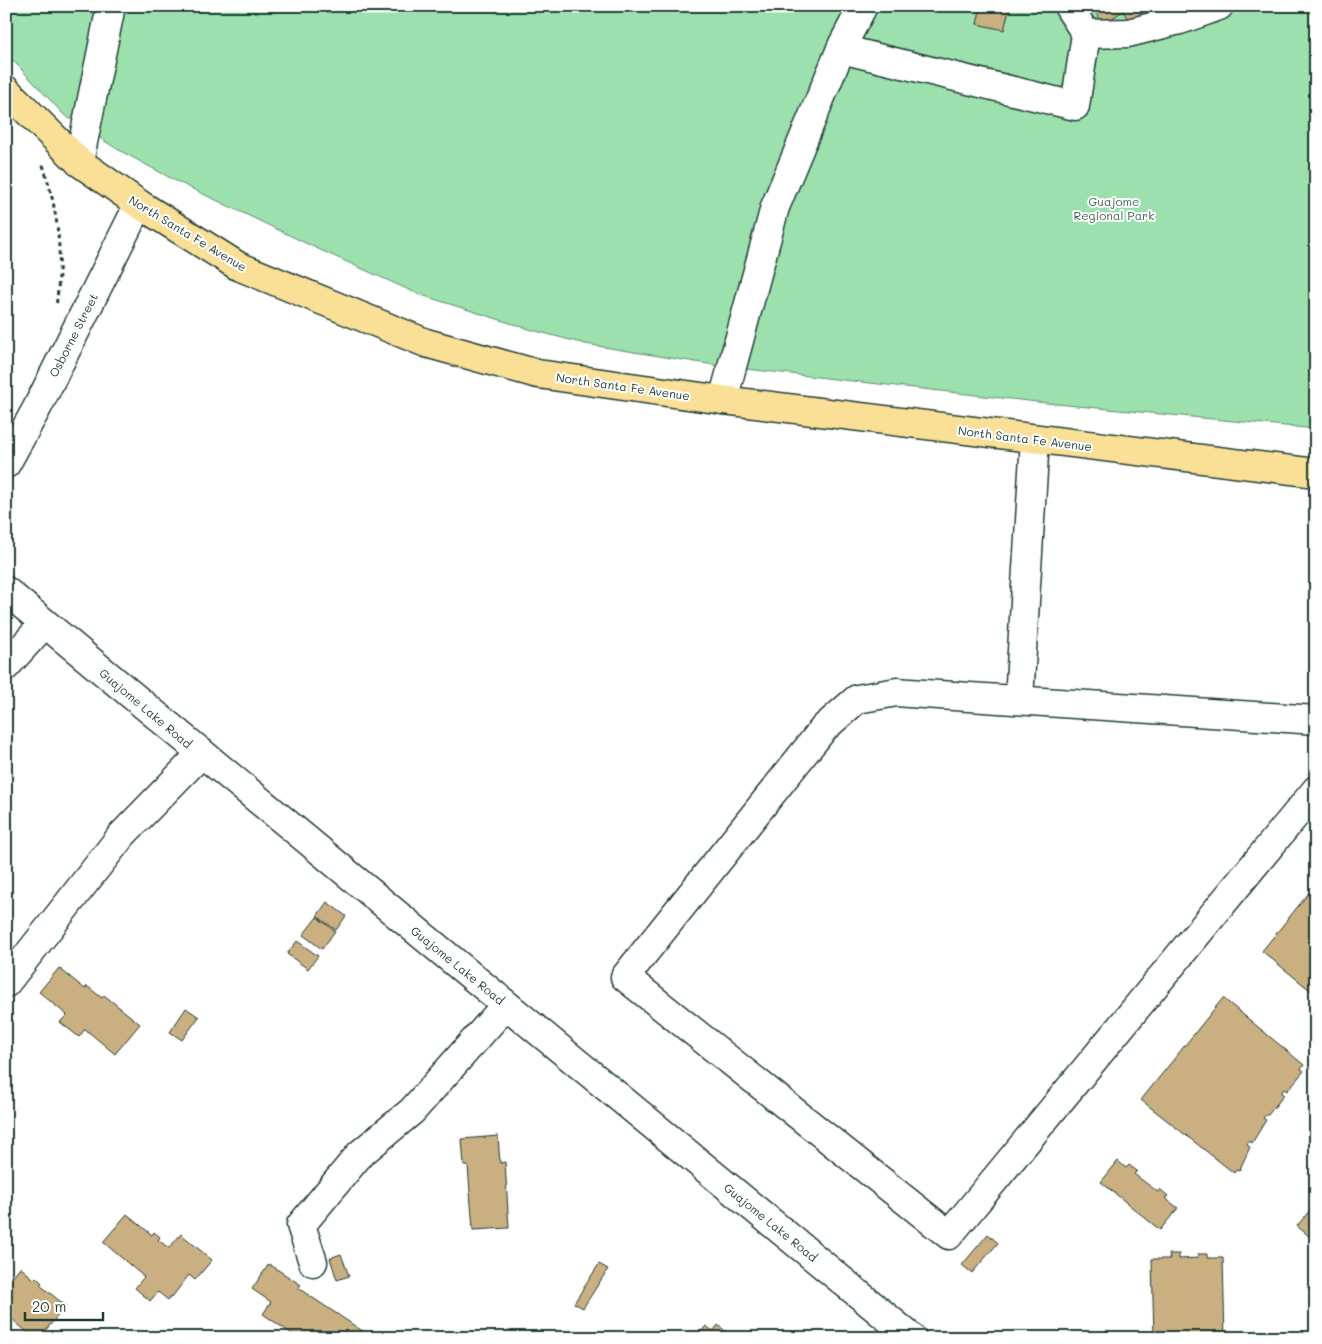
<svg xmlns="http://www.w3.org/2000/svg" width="1322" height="1344" viewBox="0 0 1322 1344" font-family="Mali,sans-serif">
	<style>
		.green { fill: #9be0ad; stroke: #5d8e70 }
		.building { fill: #caaf80; stroke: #1f3d34 }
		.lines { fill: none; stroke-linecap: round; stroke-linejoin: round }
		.minor-casing { stroke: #1f3d34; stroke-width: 31 }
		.major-casing { stroke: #1f3d34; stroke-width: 31 }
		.path { stroke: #1f3d34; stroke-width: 3; stroke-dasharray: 4 4; stroke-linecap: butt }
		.minor { stroke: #fff; stroke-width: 28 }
		.major { stroke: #fadf96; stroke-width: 28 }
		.labels { text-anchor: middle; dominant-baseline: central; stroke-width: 4; stroke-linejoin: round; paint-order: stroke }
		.park-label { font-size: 12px; fill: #3e6652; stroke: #fff }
		.street-label { font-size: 12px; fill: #1f3d34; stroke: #fff }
	</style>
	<rect width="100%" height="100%" fill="#fff"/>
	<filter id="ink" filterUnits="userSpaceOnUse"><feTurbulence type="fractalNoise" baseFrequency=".02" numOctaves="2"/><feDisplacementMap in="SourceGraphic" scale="10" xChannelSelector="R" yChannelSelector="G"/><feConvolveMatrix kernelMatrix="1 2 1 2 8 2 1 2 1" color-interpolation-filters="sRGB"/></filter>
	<g filter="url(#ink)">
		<!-- green -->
		<path class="green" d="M6 6H1316V429L1046 403 720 366 585 344 532 330 418 294 316 248 174 180 117 149 64 115 6 53Z"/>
		<!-- building -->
		<g class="building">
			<path d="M981 6H1010L1004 30 977 24Z"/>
			<path d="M1092 6H1153L1129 21 1123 11 1103 24Z"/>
			<path d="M1316 884V995L1262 951Z"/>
			<path d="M327 902 346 916 336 930 317 916Z"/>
			<path d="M317 917 335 931 322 949 303 935Z"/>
			<path d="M297 941 318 956 308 969 287 954Z"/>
			<path d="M59 968 85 989 87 986 102 998 104 995 140 1024 115 1054 85 1029 79 1037 60 1022 67 1015 39 992Z"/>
			<path d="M1223 998 1304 1065 1301 1069 1304 1071 1287 1091 1284 1089 1281 1093 1284 1095 1268 1115H1266L1263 1118 1266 1120 1252 1143 1249 1141 1247 1145 1250 1147 1239 1171 1236 1170 1234 1173 1141 1100Z"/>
			<path d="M186 1008 199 1017 182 1040 170 1032Z"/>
			<path d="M498 1136 500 1163 505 1162 509 1228 473 1230 468 1166H464L462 1139Z"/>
			<path d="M1118 1161 1126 1168 1129 1165 1137 1171 1134 1174 1158 1192 1160 1189 1168 1196 1165 1198 1178 1208 1160 1230 1101 1182Z"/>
			<path d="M1316 1203V1242L1297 1226Z"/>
			<path d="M127 1214 152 1235 154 1232 160 1237 158 1240 169 1248 181 1234 212 1260 195 1280 189 1275 172 1297 171 1296 168 1300 158 1292 150 1301 135 1288 144 1277 103 1242Z"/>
			<path d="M988 1234 998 1243 972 1273 962 1265Z"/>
			<path d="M341 1254 349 1276 337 1280 330 1258Z"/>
			<path d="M1169 1254H1179V1259L1198 1258V1254H1207V1258H1223L1225 1338H1154L1152 1259H1170Z"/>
			<path d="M269 1264 301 1285 298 1288 364 1332 362 1334 368 1338H298L263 1314 271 1302 252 1289Z"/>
			<path d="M599 1264 608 1269 583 1308 574 1303Z"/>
			<path d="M20 1267 34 1279 36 1277 42 1283 40 1285 66 1306 39 1338H34L6 1314V1272L12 1277Z"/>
			<path d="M718 1325 729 1334 726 1338H701L698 1335 706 1326 713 1331Z"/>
		</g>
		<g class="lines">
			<!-- minor casing -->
			<g class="minor-casing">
				<g id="minor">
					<path d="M1086 34 1128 33 1180 20 1219 6"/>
					<path d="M841 49 1075 106 1086 34 1068 6"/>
					<path d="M79 162 111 6"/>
					<path d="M723 400 775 207 843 44 863 6"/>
					<path d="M6 464 37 408 139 204"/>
					<path d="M6 591 469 974 912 1338"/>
					<path d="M6 666 44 624"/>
					<path d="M1019 699 1035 439"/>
					<path d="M1316 720 909 693 897 692 857 699 824 728 625 977 949 1235 1316 790"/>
					<path d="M6 983 122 835 202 753"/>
					<path d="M313 1262 301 1225 360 1154 412 1111 506 1005"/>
				</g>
			</g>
			<!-- major casing -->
			<g class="major-casing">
				<path id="major" d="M6 90 79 162 139 204 238 266 426 343 538 374 723 400 1316 473"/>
			</g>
			<!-- path -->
			<path class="path" d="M43 165C59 215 63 255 56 307"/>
			<!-- minor -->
			<use href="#minor" class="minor"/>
			<!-- major -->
			<use href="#major" class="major"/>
		</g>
	</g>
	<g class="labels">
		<!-- park labels -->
		<g class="park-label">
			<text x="1114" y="201">Guajome<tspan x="1114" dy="14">Regional Park</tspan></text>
		</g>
		<!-- street labels -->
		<g class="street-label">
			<text transform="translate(188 233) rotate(31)">North Santa Fe Avenue</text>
			<text transform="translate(73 335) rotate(-63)">Osborne Street</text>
			<text transform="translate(623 386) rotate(8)">North Santa Fe Avenue</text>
			<text transform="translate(1025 438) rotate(7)">North Santa Fe Avenue</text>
			<text transform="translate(146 708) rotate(40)">Guajome Lake Road</text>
			<text transform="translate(458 965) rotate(39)">Guajome Lake Road</text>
			<text transform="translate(771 1222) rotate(39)">Guajome Lake Road</text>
		</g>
	</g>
	<!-- margin -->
	<rect width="1322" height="1344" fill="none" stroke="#fff" stroke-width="25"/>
	<rect x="12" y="12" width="1297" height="1319" fill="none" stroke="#1f3d34" stroke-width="2" filter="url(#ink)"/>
	<!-- scale -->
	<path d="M25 1312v8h78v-8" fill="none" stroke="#1f3d34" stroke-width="2.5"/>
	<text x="32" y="1312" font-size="15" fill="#1f3d34" stroke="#ffffff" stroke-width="4" paint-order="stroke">20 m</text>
</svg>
